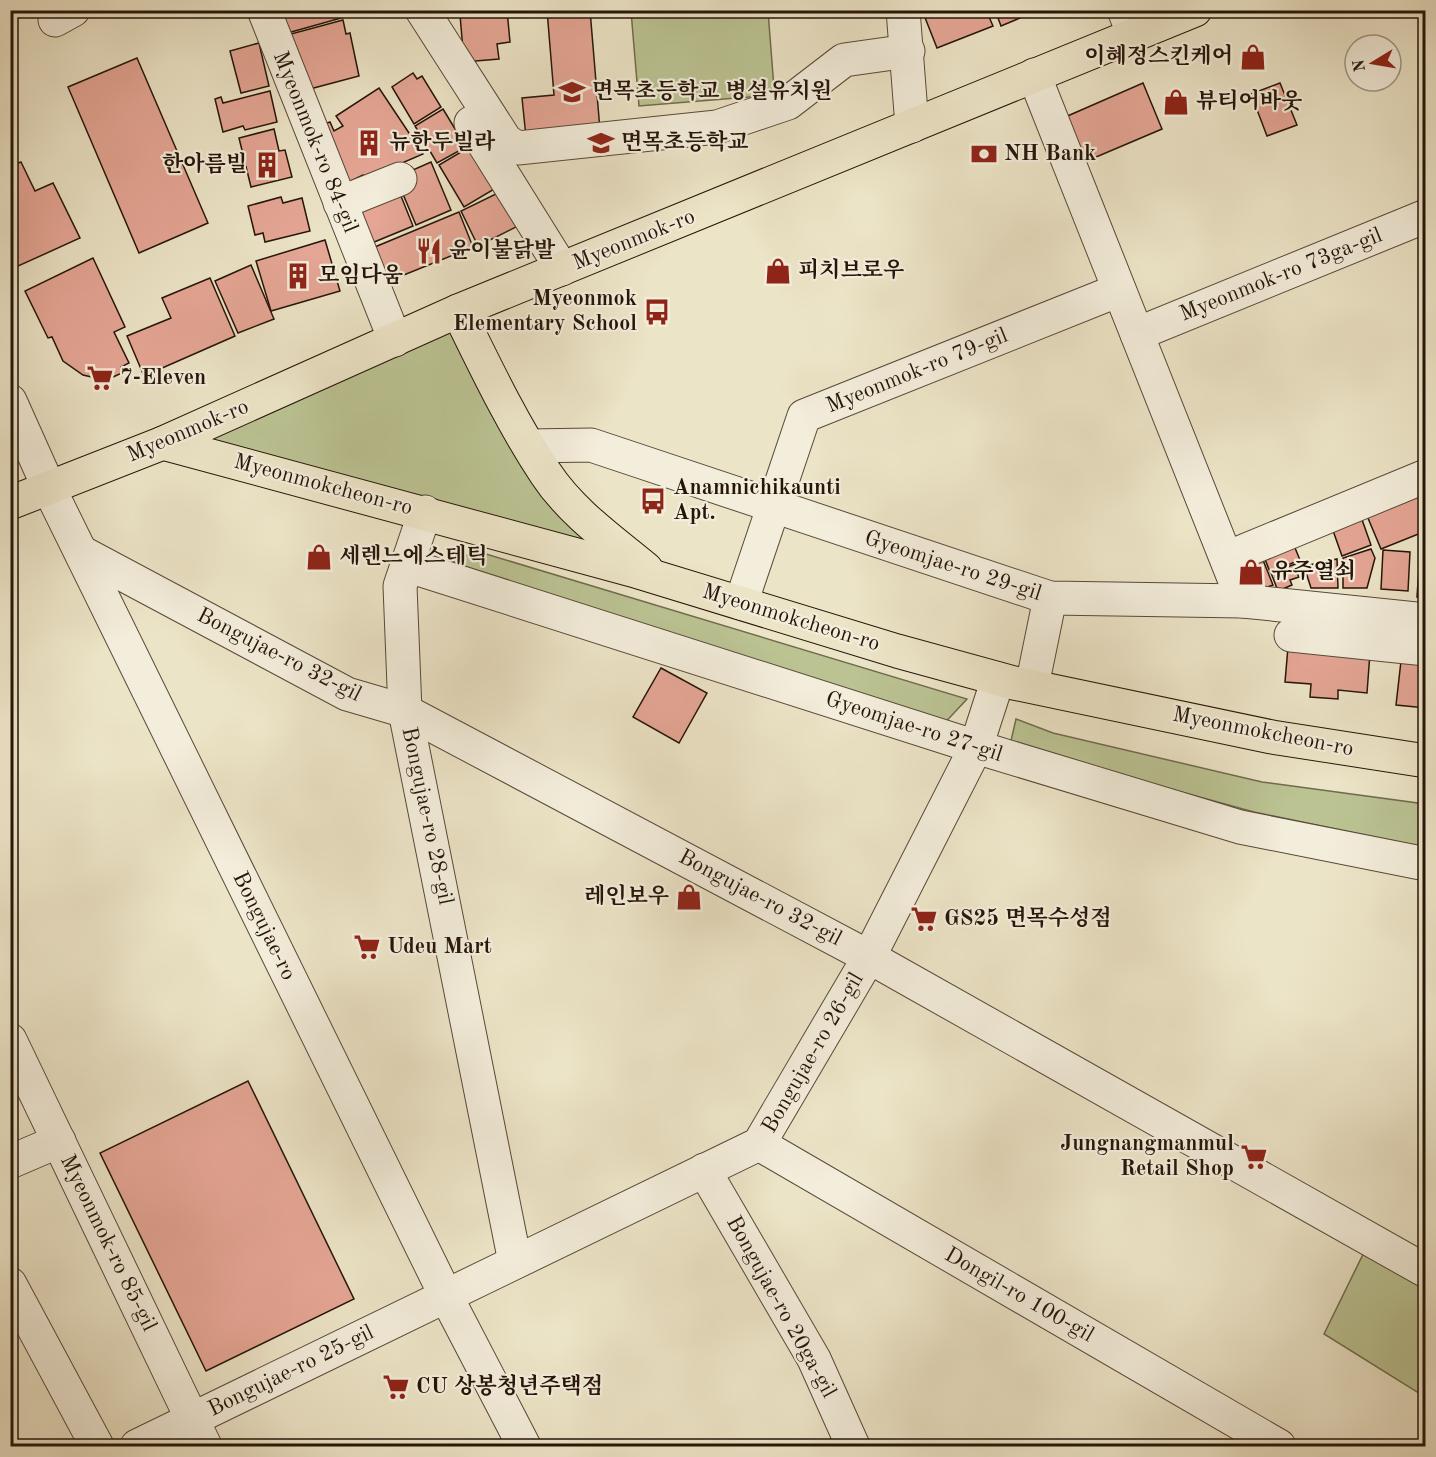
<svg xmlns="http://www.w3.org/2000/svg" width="1436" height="1457" viewBox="0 0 1436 1457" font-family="'Old Standard TT','Noto Serif KR',serif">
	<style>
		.green { fill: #bbc393; stroke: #706c4e; stroke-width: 1.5 }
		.building { fill: #e5a695; stroke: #251509; stroke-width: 1.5 }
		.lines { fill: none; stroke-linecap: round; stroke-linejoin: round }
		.minor-casing { stroke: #574938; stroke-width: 35 }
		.major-casing { stroke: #251509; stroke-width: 35 }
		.minor { stroke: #f3eddb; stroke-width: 33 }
		.major { stroke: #ece4c7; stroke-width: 33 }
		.labels { text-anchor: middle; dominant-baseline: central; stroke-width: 4.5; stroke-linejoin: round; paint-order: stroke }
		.poi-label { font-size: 22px; font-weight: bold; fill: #251509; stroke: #f3eddb; text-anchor: start }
		.street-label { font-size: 22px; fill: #251509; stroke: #f3eddb }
	</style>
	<rect width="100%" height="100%" fill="#ece4c7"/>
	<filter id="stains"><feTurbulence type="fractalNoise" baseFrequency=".00333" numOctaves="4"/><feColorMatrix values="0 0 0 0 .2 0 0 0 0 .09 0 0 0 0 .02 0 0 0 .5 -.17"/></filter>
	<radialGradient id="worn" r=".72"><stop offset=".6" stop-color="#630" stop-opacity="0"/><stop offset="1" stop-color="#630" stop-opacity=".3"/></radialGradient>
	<!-- green -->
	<g class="green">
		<path d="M631 11H768L774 88 749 97 639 106Z"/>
		<path d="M458 311 529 446 657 577 163 443Z"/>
		<path d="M476 551 967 699 940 728 450 563Z"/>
		<path d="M1016 719 1053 733 1262 782 1425 804V848L1254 812 1010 745Z"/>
		<path d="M1370 1240 1425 1271V1397L1324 1334Z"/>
	</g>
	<!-- building -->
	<g class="building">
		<path d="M278 10H351L352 15 284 34Z"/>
		<path d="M444 10H507L510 42 497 44 499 59 464 62 460 15 445 16Z"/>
		<path d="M547 10H590L600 130 526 137 522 98 554 95Z"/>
		<path d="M922 10H986L993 26 937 48Z"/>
		<path d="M995 10H1039L1001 26Z"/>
		<path d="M343 20 346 34 350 33 359 76 306 90 291 34Z"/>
		<path d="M259 43 269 86 241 93 230 51Z"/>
		<path d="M137 58 208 223 139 253 68 87Z"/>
		<path d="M413 73 417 79 422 76 441 107 414 124 392 87Z"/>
		<path d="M1143 83 1162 129 1082 163 1063 118Z"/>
		<path d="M1280 83 1297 125 1267 136 1251 94Z"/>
		<path d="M379 88 423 154 365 179 363 175 341 186 316 127 330 122 334 131 343 126 336 116Z"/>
		<path d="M270 91 277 122 245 130 243 126 223 132 215 99 221 97 223 103Z"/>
		<path d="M443 109 466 147 437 163 415 126Z"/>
		<path d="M274 129 279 151 285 150 292 177 251 187 239 138Z"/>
		<path d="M471 146 496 188 464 207 439 165Z"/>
		<path d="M21 162 35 191 53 183 80 238 16 267 10 263V166Z"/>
		<path d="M431 162 451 210 416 225 400 187 406 173Z"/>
		<path d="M397 186 413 226 367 245 350 205Z"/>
		<path d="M502 191 520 225 478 246 461 211Z"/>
		<path d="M281 197 283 203 302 198 310 231 265 242 263 233 255 235 248 206Z"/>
		<path d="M459 212 473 247 384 283 370 249Z"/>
		<path d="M325 240 340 291 271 311 256 261Z"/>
		<path d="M93 258 125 327 114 332 129 363 121 367 124 372 111 378 100 379 83 375 63 361 52 337 48 338 25 291Z"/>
		<path d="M251 265 274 319 238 333 215 281Z"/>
		<path d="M210 278 235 336 144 376 127 336 171 318 162 298Z"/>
		<path d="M1426 491V531L1381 549 1365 511Z"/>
		<path d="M1360 514 1371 545 1342 556 1331 525Z"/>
		<path d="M1426 537V597H1417L1421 539Z"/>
		<path d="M1293 543 1300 560 1270 572 1261 549Z"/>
		<path d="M1371 549 1375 558 1367 588H1343V558Z"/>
		<path d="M1383 550 1410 552 1408 591 1381 589Z"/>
		<path d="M1261 555 1273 585 1262 589 1260 583 1254 585 1252 579 1246 582 1239 563Z"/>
		<path d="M1337 559 1338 588H1311L1304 566Z"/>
		<path d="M1298 563 1301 572 1297 573 1299 577 1290 580 1292 585 1278 591 1271 573Z"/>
		<path d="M1288 647 1370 653 1367 693 1338 690V699L1310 697 1311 684 1285 682Z"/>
		<path d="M1401 661 1426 664V708L1396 705Z"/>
		<path d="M661 668 707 693 679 743 633 717Z"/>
		<path d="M248 1081 354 1299 206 1371 100 1153Z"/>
	</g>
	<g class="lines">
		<!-- minor casing -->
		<g class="minor-casing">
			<g id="minor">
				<path d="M264 10 395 340"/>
				<path d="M422 10 506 141 518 148 717 127 788 103 844 60 908 51"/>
				<path d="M903 10 912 126"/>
				<path d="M1124 10 1134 35"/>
				<path d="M55 20 73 10"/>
				<path d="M1034 75 1243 601"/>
				<path d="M471 123 562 269"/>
				<path d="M340 203 400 179"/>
				<path d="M1137 334 1426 216"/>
				<path d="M10 401 49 488 446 1296 524 1446"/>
				<path d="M529 446 591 445 1050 598 1243 601 1426 620"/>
				<path d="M425 512 400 586 405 711 515 1262"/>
				<path d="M81 552 347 694 405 711 869 957 1426 1271"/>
				<path d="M1227 558 1426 476"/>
				<path d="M409 566 976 747 1240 827 1426 864"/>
				<path d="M741 603 804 416 1119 290"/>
				<path d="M1291 635 1426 649"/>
				<path d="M1032 686 1050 598"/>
				<path d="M10 1040 205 1446"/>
				<path d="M759 1144 1279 1446"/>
				<path d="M10 1162 59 1141"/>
				<path d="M704 1170 814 1359 853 1446"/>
				<path d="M10 1284 97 1446"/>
				<path d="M137 1446 759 1144 869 957 976 747 998 679"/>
			</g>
		</g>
		<!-- major casing -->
		<g class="major-casing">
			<g id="major">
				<path d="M458 311C485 366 512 423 546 474 571 512 611 540 646 569"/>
				<path d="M163 443 632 570 897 651 1014 683 1272 737 1426 761"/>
				<path d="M10 503 163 443 458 311 1195 10"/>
			</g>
		</g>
		<!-- minor -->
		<use href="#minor" class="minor"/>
		<!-- major -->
		<use href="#major" class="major"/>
	</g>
	<!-- icons -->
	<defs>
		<g id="shop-bare" transform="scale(2.07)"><path d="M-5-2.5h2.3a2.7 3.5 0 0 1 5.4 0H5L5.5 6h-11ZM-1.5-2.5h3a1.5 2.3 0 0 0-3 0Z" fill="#8f2418" stroke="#f3eddb" stroke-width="2.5" paint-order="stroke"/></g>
		<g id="school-bare" transform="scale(2.07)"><path d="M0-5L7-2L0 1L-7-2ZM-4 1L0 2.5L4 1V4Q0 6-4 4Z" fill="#8f2418" stroke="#f3eddb" stroke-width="2.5" paint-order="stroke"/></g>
		<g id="building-bare" transform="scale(2.07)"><path d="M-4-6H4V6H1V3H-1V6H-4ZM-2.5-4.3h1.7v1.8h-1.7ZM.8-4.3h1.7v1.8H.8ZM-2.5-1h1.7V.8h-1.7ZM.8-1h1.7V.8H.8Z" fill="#8f2418" stroke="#f3eddb" stroke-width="2.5" paint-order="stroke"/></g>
		<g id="bank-bare" transform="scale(2.07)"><path d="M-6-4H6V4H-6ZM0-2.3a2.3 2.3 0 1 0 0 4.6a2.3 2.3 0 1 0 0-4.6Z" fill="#8f2418" stroke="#f3eddb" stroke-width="2.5" paint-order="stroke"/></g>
		<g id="restaurant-bare" transform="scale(2.07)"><path d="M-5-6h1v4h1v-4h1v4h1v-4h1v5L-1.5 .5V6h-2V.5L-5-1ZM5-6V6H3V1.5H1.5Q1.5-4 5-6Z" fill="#8f2418" stroke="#f3eddb" stroke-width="2.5" paint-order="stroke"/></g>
		<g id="bus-bare" transform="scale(2.07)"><path d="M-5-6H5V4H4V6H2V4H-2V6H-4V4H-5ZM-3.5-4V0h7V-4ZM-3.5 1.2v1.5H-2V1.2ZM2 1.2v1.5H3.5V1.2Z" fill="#8f2418" stroke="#f3eddb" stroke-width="2.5" paint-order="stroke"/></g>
		<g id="supermarket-bare" transform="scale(2.07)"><path d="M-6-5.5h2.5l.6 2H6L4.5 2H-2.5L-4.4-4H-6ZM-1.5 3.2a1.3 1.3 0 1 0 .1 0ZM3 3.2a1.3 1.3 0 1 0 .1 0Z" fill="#8f2418" stroke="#f3eddb" stroke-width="2.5" paint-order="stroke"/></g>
	</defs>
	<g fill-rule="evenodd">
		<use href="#shop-bare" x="1253" y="57"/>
		<use href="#school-bare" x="572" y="92"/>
		<use href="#shop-bare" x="1176" y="102"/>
		<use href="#building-bare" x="369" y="143"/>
		<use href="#school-bare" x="601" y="143"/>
		<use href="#bank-bare" x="984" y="154"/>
		<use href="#building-bare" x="267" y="165"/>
		<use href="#restaurant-bare" x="429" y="251"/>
		<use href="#shop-bare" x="778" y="271"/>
		<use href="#building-bare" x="298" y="276"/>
		<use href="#bus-bare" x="657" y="312"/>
		<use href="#supermarket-bare" x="100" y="378"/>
		<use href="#bus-bare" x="653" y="501"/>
		<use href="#shop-bare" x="319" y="557"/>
		<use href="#shop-bare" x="1251" y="572"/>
		<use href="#shop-bare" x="689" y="897"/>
		<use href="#supermarket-bare" x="924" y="919"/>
		<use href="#supermarket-bare" x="367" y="947"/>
		<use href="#supermarket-bare" x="1254" y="1157"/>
		<use href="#supermarket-bare" x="396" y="1387"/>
	</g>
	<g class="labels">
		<!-- poi labels -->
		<g class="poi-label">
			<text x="1233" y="57" text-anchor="end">이혜정스킨케어</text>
			<text x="592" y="92">면목초등학교 병설유치원</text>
			<text x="1196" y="102">뷰티어바웃</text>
			<text x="389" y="143">뉴한두빌라</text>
			<text x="621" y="143">면목초등학교</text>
			<text x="1004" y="154">NH Bank</text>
			<text x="247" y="165" text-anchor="end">한아름빌</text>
			<text x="449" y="251">윤이불닭발</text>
			<text x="798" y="271">피치브로우</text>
			<text x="318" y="276">모임다움</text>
			<text x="637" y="299" text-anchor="end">Myeonmok<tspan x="637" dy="25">Elementary School</tspan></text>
			<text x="120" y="378">7-Eleven</text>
			<text x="673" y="488">Anamnichikaunti<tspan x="673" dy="25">Apt.</tspan></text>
			<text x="339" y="557">세렌느에스테틱</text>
			<text x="1271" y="572">유주열쇠</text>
			<text x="669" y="897" text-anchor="end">레인보우</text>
			<text x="944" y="919">GS25 면목수성점</text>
			<text x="387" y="947">Udeu Mart</text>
			<text x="1234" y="1144" text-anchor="end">Jungnangmanmul<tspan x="1234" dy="25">Retail Shop</tspan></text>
			<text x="416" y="1387">CU 상봉청년주택점</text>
		</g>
		<!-- street labels -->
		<g class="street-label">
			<text transform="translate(315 142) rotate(68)">Myeonmok-ro 84-gil</text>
			<text transform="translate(634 240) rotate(-22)">Myeonmok-ro</text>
			<text transform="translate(1281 275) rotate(-22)">Myeonmok-ro 73ga-gil</text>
			<text transform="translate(917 371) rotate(-22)">Myeonmok-ro 79-gil</text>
			<text transform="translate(188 431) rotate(-23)">Myeonmok-ro</text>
			<text transform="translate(323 485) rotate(15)">Myeonmokcheon-ro</text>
			<text transform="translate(953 566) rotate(18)">Gyeomjae-ro 29-gil</text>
			<text transform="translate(791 618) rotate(17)">Myeonmokcheon-ro</text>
			<text transform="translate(279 655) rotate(27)">Bongujae-ro 32-gil</text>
			<text transform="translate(914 727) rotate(18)">Gyeomjae-ro 27-gil</text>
			<text transform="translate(1263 732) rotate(11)">Myeonmokcheon-ro</text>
			<text transform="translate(427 816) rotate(78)">Bongujae-ro 28-gil</text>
			<text transform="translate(760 898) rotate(28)">Bongujae-ro 32-gil</text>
			<text transform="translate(264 926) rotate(64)">Bongujae-ro</text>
			<text transform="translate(813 1053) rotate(-60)">Bongujae-ro 26-gil</text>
			<text transform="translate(108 1243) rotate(64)">Myeonmok-ro 85-gil</text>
			<text transform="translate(1019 1295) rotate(30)">Dongil-ro 100-gil</text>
			<text transform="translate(781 1307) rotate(61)">Bongujae-ro 20ga-gil</text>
			<text transform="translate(291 1371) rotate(-26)">Bongujae-ro 25-gil</text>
		</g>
	</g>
	<!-- margin -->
	<rect width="1436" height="1457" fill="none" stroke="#ece4c7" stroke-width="36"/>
	<rect x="12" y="12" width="1412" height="1433" fill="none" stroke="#251509" stroke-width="3"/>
	<rect x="18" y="18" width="1400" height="1421" fill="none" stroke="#251509" stroke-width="1.5"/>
	<!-- north arrow -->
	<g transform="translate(1373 63) rotate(259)"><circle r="28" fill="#f3eddb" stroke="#a19787" stroke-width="1.5"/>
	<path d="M0-4.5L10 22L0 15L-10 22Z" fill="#8f2418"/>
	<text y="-9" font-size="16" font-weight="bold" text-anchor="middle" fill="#251509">N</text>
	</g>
	<rect width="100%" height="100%" filter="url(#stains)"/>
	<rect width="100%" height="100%" fill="url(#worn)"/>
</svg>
